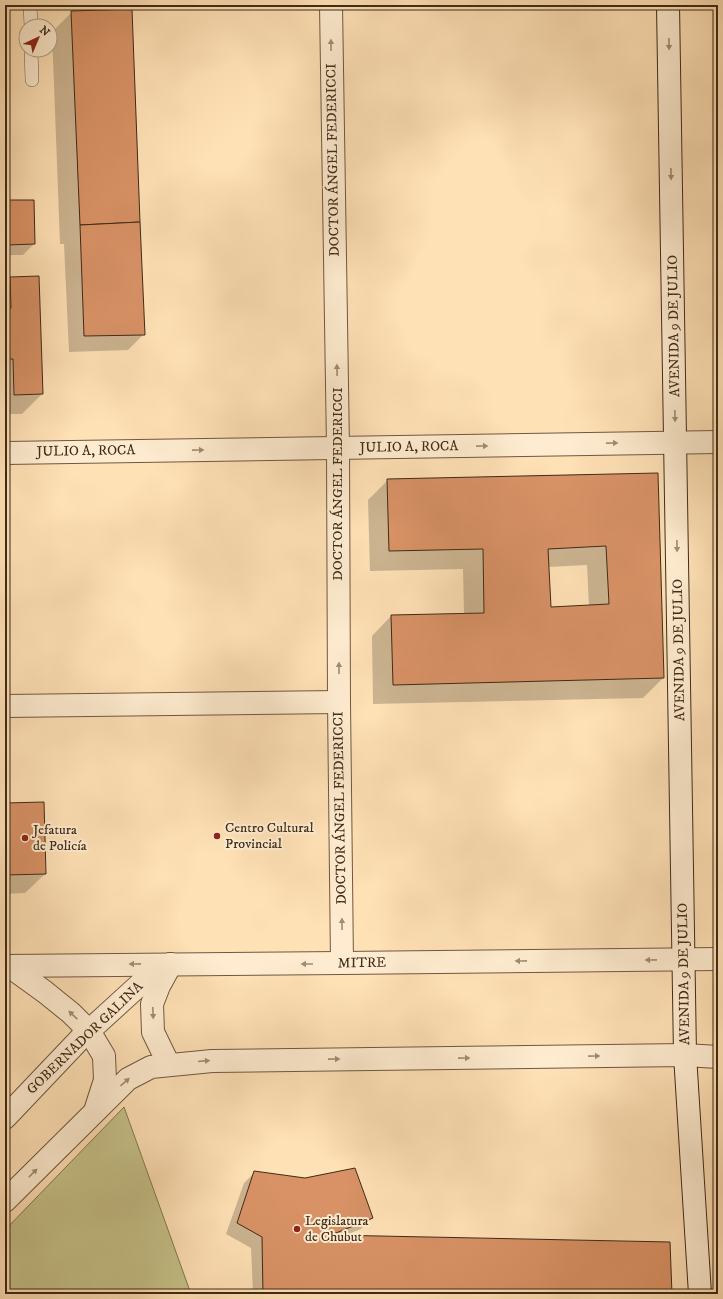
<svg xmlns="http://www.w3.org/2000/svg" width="723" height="1299" viewBox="0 0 723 1299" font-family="'IM FELL DW Pica',serif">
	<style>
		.green { fill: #c6c189; stroke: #827651 }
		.shadow { fill: #0003; fill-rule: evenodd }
		.building { fill: #d89266; stroke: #3f2b19; fill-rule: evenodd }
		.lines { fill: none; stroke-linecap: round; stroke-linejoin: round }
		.service-casing { stroke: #6f5840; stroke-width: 14 }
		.minor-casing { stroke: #6f5840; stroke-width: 24 }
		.secondary-casing { stroke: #3f2b19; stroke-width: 24 }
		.service { stroke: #ffecd0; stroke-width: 13 }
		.minor { stroke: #ffecd0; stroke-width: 22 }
		.secondary { stroke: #ffecd0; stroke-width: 22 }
		.oneway { fill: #9f8c74 }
		.poi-dot { fill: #8f2418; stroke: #ffecd0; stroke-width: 1.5 }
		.labels { text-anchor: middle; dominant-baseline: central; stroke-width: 4; stroke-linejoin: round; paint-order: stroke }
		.street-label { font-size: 14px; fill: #3f2b19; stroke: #ffecd0 }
		.poi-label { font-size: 14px; fill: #3f2b19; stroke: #ffecd0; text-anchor: start }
	</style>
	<rect width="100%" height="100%" fill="#ffe1b6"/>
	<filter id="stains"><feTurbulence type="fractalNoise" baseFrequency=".005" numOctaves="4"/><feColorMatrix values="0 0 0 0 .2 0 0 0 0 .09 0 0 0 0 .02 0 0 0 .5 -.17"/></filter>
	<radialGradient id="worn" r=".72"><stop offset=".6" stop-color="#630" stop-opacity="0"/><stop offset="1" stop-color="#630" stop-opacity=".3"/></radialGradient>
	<!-- green -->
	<path class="green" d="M124 1107 191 1294H5V1230Z"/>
	<!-- shadow -->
	<g class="shadow">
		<path d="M72 12 144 334 128 350 69 352 64 244H60L52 32Z"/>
		<path d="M6 201 34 244 23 255H5V202Z"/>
		<path d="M10 278 42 394 22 414H5V283Z"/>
		<path d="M657 474 663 678 643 698 373 704 372 636 391 616 464 614 463 569 370 571 368 500 388 480ZM587 565 589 606 550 608 548 567Z"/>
		<path d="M5 804 45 874 25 893 5 894Z"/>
		<path d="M255 1172 372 1218 361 1229 343 1236 671 1294H253L251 1248 226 1234 244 1183Z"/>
	</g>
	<!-- building -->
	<g class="building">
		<path d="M132 9 140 222 80 225 71 11Z"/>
		<path d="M6 200H34L35 244 7 245Z"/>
		<path d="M140 222 145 335 84 336 80 225Z"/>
		<path d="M39 276 43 394 14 395 13 359H5V308H11L10 277Z"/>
		<path d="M658 473 664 678 393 685 391 615 484 613 483 549 389 551 387 479ZM606 546 609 604 551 607 548 549Z"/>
		<path d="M44 802 46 874 5 875V803Z"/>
		<path d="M355 1168 373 1218 331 1235 670 1242 672 1294H263L262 1237 237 1223 254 1171 305 1178Z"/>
	</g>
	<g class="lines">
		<!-- service casing -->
		<g class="service-casing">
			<g id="service">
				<path d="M30 5 31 26"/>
				<path d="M31 50 32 80"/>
			</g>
		</g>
		<!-- minor casing -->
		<g class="minor-casing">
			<g id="minor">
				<path d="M331 5 338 448 339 702 342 963"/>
				<path d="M5 453 718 442"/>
				<path d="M5 706 339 702"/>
				<path d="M5 966 342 963 718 959"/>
				<path d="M9 966 45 992 71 1013 89 1031 104 1056 105 1080 96 1108"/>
				<path d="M169 1065 153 1032 152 1004 159 986 171 964"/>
				<path d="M5 1118 80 1039 148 977 170 964"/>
				<path d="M5 1201 128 1079 151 1067 212 1061 685 1055 718 1057"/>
			</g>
		</g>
		<!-- secondary casing -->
		<g class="secondary-casing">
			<path id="secondary" d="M668 5 685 1055 700 1294"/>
		</g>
		<!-- service -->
		<use href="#service" class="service"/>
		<!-- minor -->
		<use href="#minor" class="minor"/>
		<!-- secondary -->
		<use href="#secondary" class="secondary"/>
	</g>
	<!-- one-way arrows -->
	<defs><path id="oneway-solid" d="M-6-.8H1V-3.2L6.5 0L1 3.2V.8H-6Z"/></defs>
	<g class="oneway">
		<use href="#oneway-solid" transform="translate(669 44) rotate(89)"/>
		<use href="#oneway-solid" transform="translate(331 45) rotate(-91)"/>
		<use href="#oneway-solid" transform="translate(671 174) rotate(89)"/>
		<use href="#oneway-solid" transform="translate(337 370) rotate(-91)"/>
		<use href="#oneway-solid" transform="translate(675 416) rotate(89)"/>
		<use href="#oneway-solid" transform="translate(612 443) rotate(-1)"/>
		<use href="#oneway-solid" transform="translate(482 446) rotate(-1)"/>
		<use href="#oneway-solid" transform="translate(198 450) rotate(-1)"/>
		<use href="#oneway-solid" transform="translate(677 546) rotate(89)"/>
		<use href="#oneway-solid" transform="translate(339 668) rotate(-90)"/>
		<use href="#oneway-solid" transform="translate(342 924) rotate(-91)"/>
		<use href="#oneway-solid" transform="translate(651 960) rotate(179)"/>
		<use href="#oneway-solid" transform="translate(521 961) rotate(179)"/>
		<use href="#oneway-solid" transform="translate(135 964) rotate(179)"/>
		<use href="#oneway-solid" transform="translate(307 964) rotate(180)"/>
		<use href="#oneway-solid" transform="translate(153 1013) rotate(88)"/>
		<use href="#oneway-solid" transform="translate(73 1015) rotate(-137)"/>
		<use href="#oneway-solid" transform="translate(594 1056) rotate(-1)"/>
		<use href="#oneway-solid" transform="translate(464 1058) rotate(-1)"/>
		<use href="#oneway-solid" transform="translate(334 1059) rotate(-1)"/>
		<use href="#oneway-solid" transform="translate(204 1061) rotate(-5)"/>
		<use href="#oneway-solid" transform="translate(125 1082) rotate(-41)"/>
		<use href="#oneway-solid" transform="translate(33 1173) rotate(-45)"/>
	</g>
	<!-- markers -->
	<g class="poi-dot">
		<circle cx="217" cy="836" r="4"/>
		<circle cx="25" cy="838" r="4"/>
		<circle cx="297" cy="1229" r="4"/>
	</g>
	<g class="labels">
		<!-- street labels -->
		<g class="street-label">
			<text transform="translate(333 160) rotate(-91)">DOCTOR ÁNGEL FEDERICCI</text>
			<text transform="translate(674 326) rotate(-91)">AVENIDA 9 DE JULIO</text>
			<text transform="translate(409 447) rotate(-1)">JULIO A, ROCA</text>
			<text transform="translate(86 451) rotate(-1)">JULIO A, ROCA</text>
			<text transform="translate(338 484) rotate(-90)">DOCTOR ÁNGEL FEDERICCI</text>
			<text transform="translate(679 650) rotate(-91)">AVENIDA 9 DE JULIO</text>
			<text transform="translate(340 808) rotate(-91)">DOCTOR ÁNGEL FEDERICCI</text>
			<text transform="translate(362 963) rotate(-1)">MITRE</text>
			<text transform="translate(684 974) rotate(-91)">AVENIDA 9 DE JULIO</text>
			<text transform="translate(85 1038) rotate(-44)">GOBERNADOR GALINA</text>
		</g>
		<!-- poi labels -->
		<g class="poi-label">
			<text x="225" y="828">Centro Cultural<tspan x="225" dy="16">Provincial</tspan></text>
			<text x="33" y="830">Jefatura<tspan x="33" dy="16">de Policía</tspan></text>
			<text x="305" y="1221">Legislatura<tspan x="305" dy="16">de Chubut</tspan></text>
		</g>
	</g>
	<!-- margin -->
	<rect width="723" height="1299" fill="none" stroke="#ffe1b6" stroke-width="20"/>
	<rect x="6" y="6" width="711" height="1287" fill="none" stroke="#3f2b19" stroke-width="2"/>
	<rect x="10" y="10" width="703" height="1279" fill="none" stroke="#3f2b19"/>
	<!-- north arrow -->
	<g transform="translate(38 38) rotate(44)"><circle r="19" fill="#ffecd0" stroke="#b29f87"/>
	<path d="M0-3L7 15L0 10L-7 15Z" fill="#8f2418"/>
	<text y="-6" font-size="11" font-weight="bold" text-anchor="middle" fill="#3f2b19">N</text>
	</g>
	<rect width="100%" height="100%" filter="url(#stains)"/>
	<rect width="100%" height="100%" fill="url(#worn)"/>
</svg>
